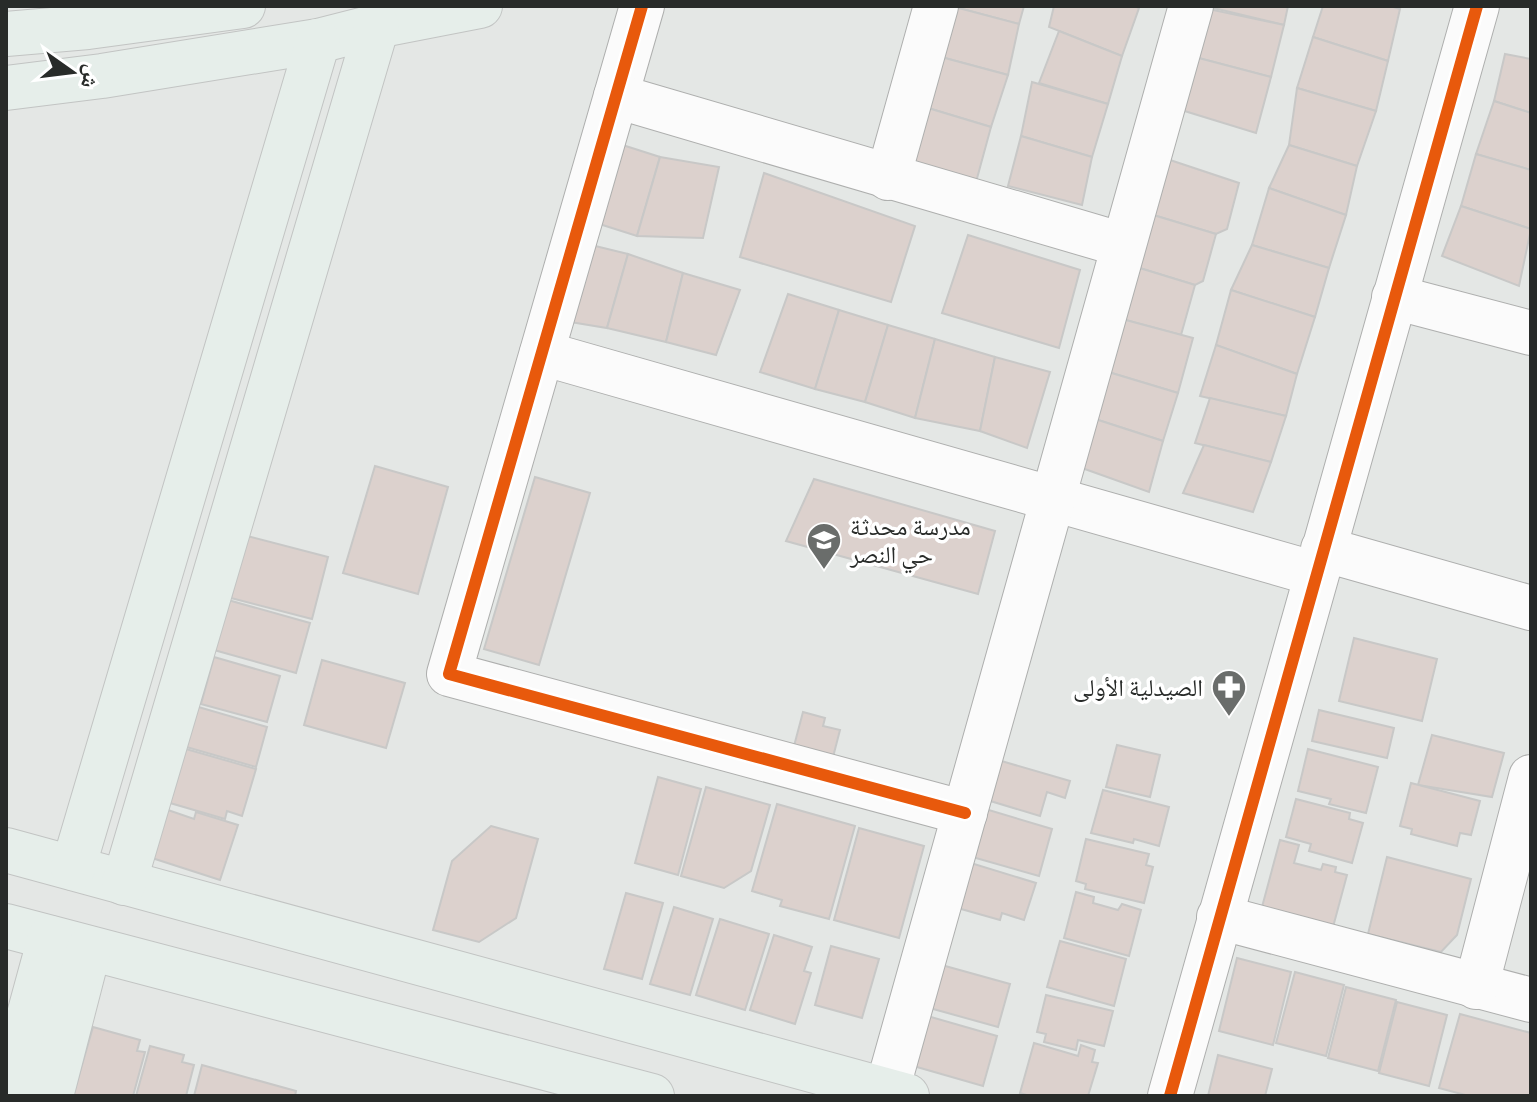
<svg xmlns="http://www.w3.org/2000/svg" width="1537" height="1102" viewBox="0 0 1537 1102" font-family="'PT Sans Narrow','Noto Naskh Arabic',sans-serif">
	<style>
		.building { fill: #dcd1cd; stroke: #c8c8c7; stroke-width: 2 }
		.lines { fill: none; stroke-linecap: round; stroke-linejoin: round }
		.minor-casing { stroke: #aeafae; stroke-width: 46 }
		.major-casing { stroke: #c2c4c3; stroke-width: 46 }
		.minor { stroke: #fbfbfb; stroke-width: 44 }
		.major { stroke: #e6eeea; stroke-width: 44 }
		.cycleway-casing { stroke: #fff; stroke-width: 17 }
		.cycleway { stroke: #e8590c; stroke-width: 12 }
		.labels { text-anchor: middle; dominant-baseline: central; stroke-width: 7; stroke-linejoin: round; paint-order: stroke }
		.poi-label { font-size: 24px; fill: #282b29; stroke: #fff; text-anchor: start }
	</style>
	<rect width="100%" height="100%" fill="#e4e7e5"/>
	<!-- building -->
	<g class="building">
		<path d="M951 6H1024L1019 24Z"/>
		<path d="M951 6 1019 24 1008 75 930 54Z"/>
		<path d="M1054 6H1134L1139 8 1122 56 1049 27Z"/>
		<path d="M1205 6H1288L1284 25Z"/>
		<path d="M1323 6H1390L1400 9 1388 61 1313 37Z"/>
		<path d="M1204 8 1284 25 1271 77 1191 56Z"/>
		<path d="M1059 31 1122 56 1108 104 1039 83Z"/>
		<path d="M1313 37 1388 61 1376 111 1297 88Z"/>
		<path d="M930 54 1008 75 991 127 918 105Z"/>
		<path d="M1505 54 1531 59V113L1494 101Z"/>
		<path d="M1191 56 1271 77 1256 133 1178 109Z"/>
		<path d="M1032 82 1108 104 1092 157 1021 136Z"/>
		<path d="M1297 88 1376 111 1357 166 1289 145Z"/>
		<path d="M1494 101 1531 113V170L1476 154Z"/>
		<path d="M918 105 991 127 976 182 901 162Z"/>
		<path d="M1021 136 1092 157 1082 205 1008 186Z"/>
		<path d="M610 141 660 157 637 236 590 221Z"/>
		<path d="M1289 145 1357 166 1346 215 1269 188Z"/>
		<path d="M1476 154 1531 170V229L1461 206Z"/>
		<path d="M660 157 719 167 703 238 637 236Z"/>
		<path d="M1170 160 1239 183 1227 229 1216 234 1150 214Z"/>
		<path d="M764 173 915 226 891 302 740 257Z"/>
		<path d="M1269 188 1346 215 1329 268 1252 245Z"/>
		<path d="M1461 206 1531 229 1519 286 1442 256Z"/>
		<path d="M1150 214 1216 234 1203 281 1195 285 1133 266Z"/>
		<path d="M968 235 1080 270 1059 348 942 313Z"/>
		<path d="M583 243 628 254 607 328 558 320Z"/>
		<path d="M1252 245 1329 268 1315 317 1231 290Z"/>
		<path d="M628 254 683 273 666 342 607 328Z"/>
		<path d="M1133 266 1195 285 1181 335 1122 319Z"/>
		<path d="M683 273 740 290 716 355 666 342Z"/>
		<path d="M1231 290 1315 317 1297 374 1216 345Z"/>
		<path d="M788 294 839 310 815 389 760 372Z"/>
		<path d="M839 310 888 325 865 402 815 389Z"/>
		<path d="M1122 319 1193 338 1178 393 1105 371Z"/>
		<path d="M888 325 935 339 915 418 865 402Z"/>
		<path d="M935 339 995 357 980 431 915 418Z"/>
		<path d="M1216 345 1297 374 1286 416 1200 396Z"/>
		<path d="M995 357 1050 372 1027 448 980 431Z"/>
		<path d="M1105 371 1178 393 1163 441 1092 418Z"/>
		<path d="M1210 398 1286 416 1271 462 1195 443Z"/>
		<path d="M1092 418 1163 441 1149 492 1082 468Z"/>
		<path d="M1204 445 1271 462 1253 512 1183 493Z"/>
		<path d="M375 466 448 487 418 594 343 573Z"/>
		<path d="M535 477 590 493 539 665 484 649Z"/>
		<path d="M814 479 995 531 978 594 786 541Z"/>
		<path d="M247 536 328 557 312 619 231 598Z"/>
		<path d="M228 600 310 623 296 673 214 650Z"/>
		<path d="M1354 638 1437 659 1422 721 1339 701Z"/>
		<path d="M214 657 280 676 267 722 201 704Z"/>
		<path d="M322 660 405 683 386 748 304 725Z"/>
		<path d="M195 706 267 727 256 767 183 746Z"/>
		<path d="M1319 710 1394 728 1387 758 1312 741Z"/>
		<path d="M803 712 825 718 823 726 840 730 833 757 794 746Z"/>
		<path d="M1432 735 1504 753 1492 797 1418 785Z"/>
		<path d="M1117 745 1160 755 1150 797 1106 787Z"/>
		<path d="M186 749 256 769 242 816 227 811 225 819 170 803Z"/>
		<path d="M1308 749 1378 767 1366 813 1329 804 1331 799 1298 791Z"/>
		<path d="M998 760 1070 781 1065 798 1047 792 1040 816 987 800Z"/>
		<path d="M658 777 701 789 678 875 635 863Z"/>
		<path d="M1411 783 1480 801 1471 835 1460 833 1457 846 1411 834 1412 829 1400 826Z"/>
		<path d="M706 787 770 805 751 871 724 888 681 876Z"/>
		<path d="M1103 790 1169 807 1159 846 1134 839 1133 843 1091 833Z"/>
		<path d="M1296 799 1350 813 1349 819 1363 823 1352 863 1309 851 1311 844 1286 837Z"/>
		<path d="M777 804 855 826 829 919 780 906 782 900 752 891Z"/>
		<path d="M982 808 1052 829 1039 876 969 856Z"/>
		<path d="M165 809 194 819 196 812 238 825 220 880 149 857Z"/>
		<path d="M491 826 538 839 516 918 479 942 433 930 452 861Z"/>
		<path d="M859 828 924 846 899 938 834 920Z"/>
		<path d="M1086 839 1149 854 1146 865 1153 867 1144 903 1085 889 1086 884 1076 881Z"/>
		<path d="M1280 840 1299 845 1294 863 1321 870 1323 864 1336 867 1335 872 1347 875 1333 927 1262 907Z"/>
		<path d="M1387 857 1471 879 1457 935 1441 952 1368 934Z"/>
		<path d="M961 860 1036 883 1024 920 1002 913 1000 920 947 905Z"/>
		<path d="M1076 892 1094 897 1093 903 1118 910 1122 904 1141 910 1129 956 1064 938Z"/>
		<path d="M626 893 663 903 642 979 604 969Z"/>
		<path d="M674 907 713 919 690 995 650 984Z"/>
		<path d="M720 919 769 934 745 1010 696 995Z"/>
		<path d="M774 935 812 947 804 971 811 973 795 1024 750 1010Z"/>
		<path d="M1060 941 1126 959 1114 1006 1047 987Z"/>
		<path d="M831 946 879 959 862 1018 815 1005Z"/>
		<path d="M1237 958 1291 972 1273 1045 1219 1031Z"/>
		<path d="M938 964 1010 984 998 1027 926 1007Z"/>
		<path d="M1295 972 1344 985 1326 1056 1276 1043Z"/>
		<path d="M1346 987 1396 1000 1378 1071 1328 1058Z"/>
		<path d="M1046 995 1113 1011 1104 1046 1078 1040 1076 1050 1044 1042 1046 1034 1037 1032Z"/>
		<path d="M1397 1002 1447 1015 1429 1086 1379 1073Z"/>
		<path d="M1460 1014 1531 1033V1096H1469L1439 1088Z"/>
		<path d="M924 1015 997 1036 983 1086 910 1065Z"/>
		<path d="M93 1027 140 1040 137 1051 145 1052 133 1096H73Z"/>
		<path d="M1034 1043 1078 1056 1081 1045 1095 1050 1092 1062 1098 1063 1088 1096H1030L1020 1093Z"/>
		<path d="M150 1046 184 1055 182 1062 194 1065 186 1096H136Z"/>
		<path d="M1218 1055 1272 1069 1265 1096H1208Z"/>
		<path d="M202 1065 296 1091 295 1096H194Z"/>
	</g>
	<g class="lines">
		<!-- minor casing -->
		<g class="minor-casing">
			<g id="minor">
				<path d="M642 6 449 674 965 813"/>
				<path d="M616 96 1123 245"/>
				<path d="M888 178 936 6"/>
				<path d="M1394 297 1531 333"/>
				<path d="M542 353 1316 574"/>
				<path d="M1323 549 1531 608"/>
				<path d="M1219 917 1531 1000"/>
				<path d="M1476 987 1531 777"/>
				<path d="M887 1090 1191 6"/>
				<path d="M1170 1096 1477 6"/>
			</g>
		</g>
		<!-- major casing -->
		<g class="major-casing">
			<g id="major">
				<path d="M6 34 88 27 243 6"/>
				<path d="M6 88 102 76 318 41 377 26 480 6"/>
				<path d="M6 850 907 1096"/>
				<path d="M73 868 318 41"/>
				<path d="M124 883 377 26"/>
				<path d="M6 926 652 1096"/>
				<path d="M7 1096 50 938"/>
				<path d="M51 1096 89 949"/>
			</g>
		</g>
		<!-- minor -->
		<use href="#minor" class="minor"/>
		<!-- major -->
		<use href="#major" class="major"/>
		<!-- cycleway casing -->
		<g class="cycleway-casing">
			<g id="cycleway">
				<path d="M642 6 449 674 965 813"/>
				<path d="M1170 1096 1477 6"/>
			</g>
		</g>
		<!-- cycleway -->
		<use href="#cycleway" class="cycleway"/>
	</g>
	<!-- icons -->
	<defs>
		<g id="school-pin" transform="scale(1.8)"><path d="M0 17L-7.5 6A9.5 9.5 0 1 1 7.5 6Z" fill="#6a6d6b" stroke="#fff"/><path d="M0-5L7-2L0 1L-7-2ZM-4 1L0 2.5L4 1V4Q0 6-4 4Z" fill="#fff"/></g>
		<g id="pharmacy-pin" transform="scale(1.8)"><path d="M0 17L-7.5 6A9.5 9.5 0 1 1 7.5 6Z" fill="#6a6d6b" stroke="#fff"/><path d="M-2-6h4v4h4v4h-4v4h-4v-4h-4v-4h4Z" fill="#fff"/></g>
	</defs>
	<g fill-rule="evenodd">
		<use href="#school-pin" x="824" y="540"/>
		<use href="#pharmacy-pin" x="1229" y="687"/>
	</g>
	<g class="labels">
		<!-- poi labels -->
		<g class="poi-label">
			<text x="850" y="526">مدرسة محدثة<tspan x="850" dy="28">حي النصر</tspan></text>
			<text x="1203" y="687" text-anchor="end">الصيدلية الأولى</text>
		</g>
	</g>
	<!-- border -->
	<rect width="1537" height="1102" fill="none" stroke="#282b29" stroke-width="16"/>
	<!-- north arrow -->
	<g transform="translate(72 72) rotate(104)" stroke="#ffffff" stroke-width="6" paint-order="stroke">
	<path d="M0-6L14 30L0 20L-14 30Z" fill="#282b29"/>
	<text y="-12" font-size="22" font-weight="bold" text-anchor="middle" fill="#282b29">ش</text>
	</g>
</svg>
